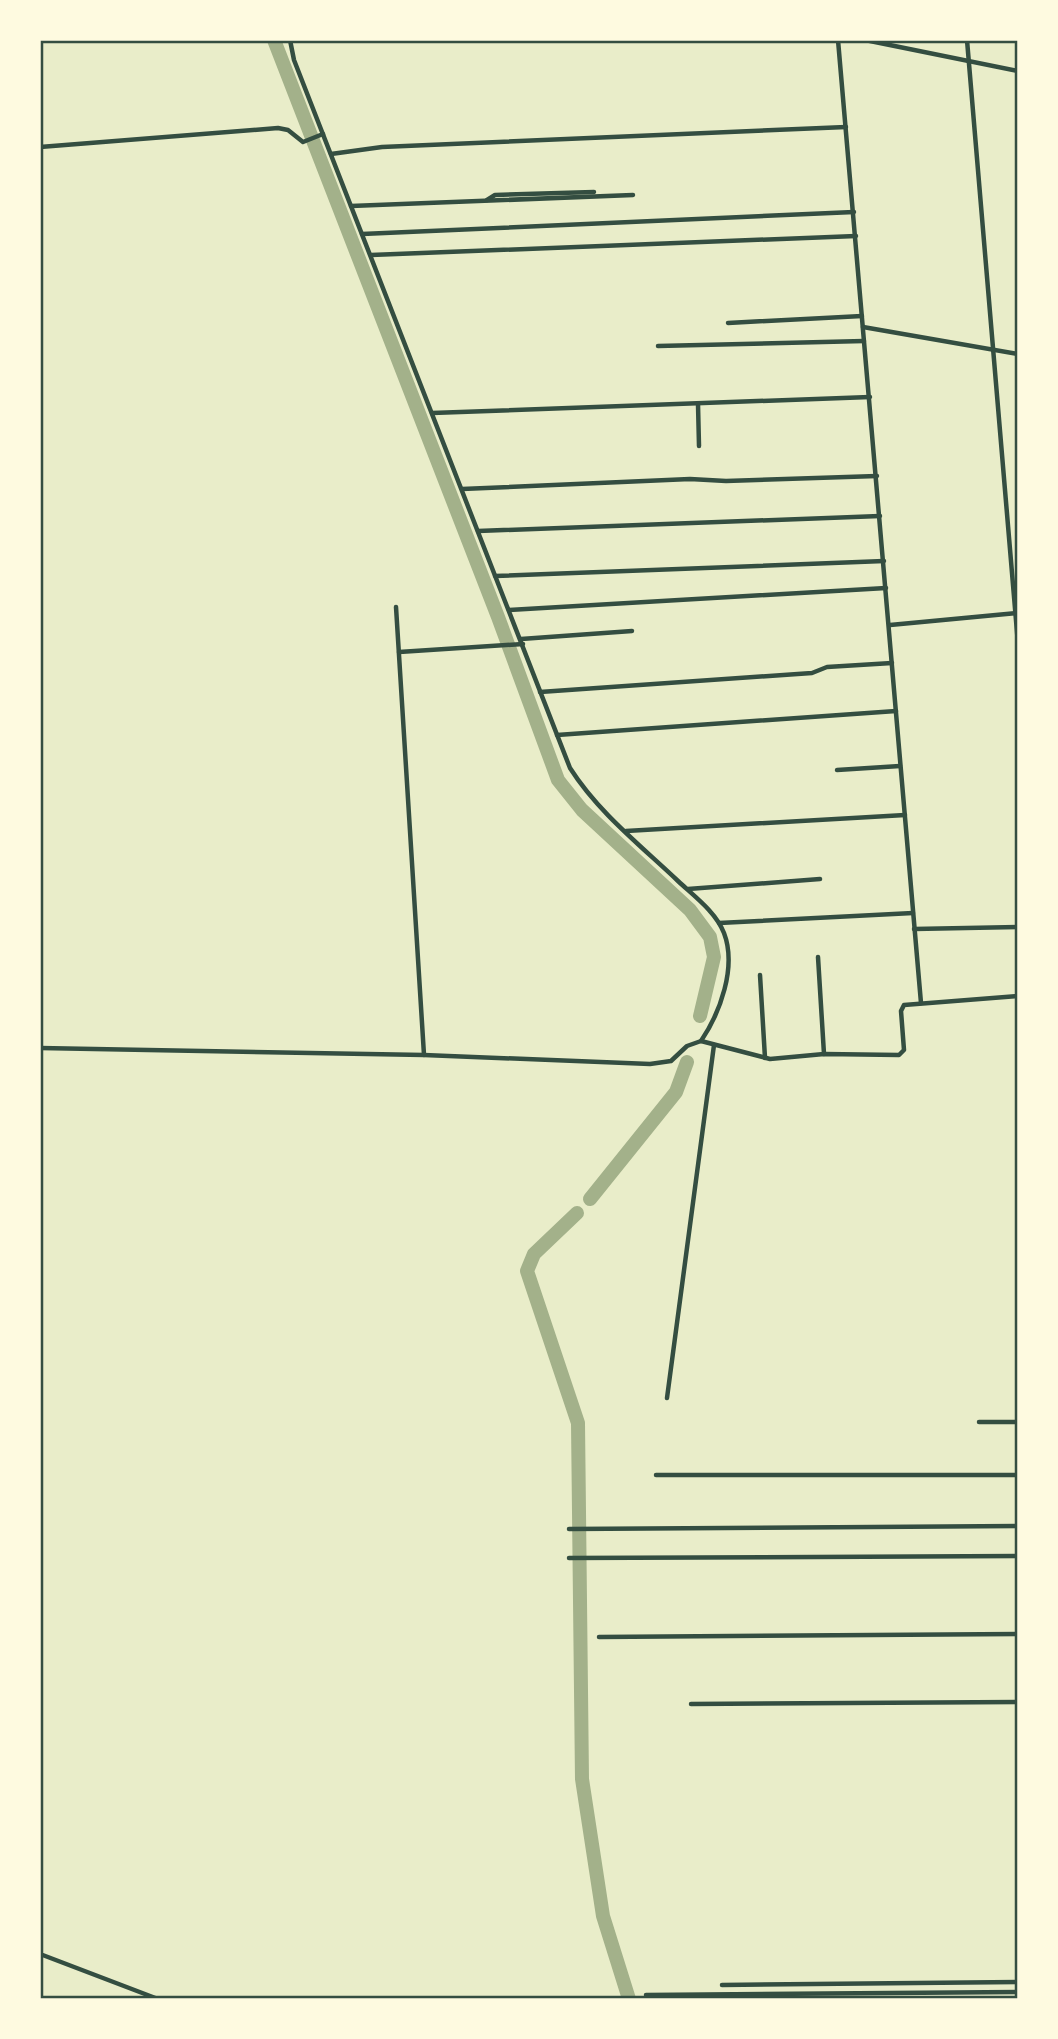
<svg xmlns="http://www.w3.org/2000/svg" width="1058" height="2039" viewBox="0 0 1058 2039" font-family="Jost,sans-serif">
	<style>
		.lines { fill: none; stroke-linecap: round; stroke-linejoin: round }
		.river { stroke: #a3b18a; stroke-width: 14 }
		.minor { stroke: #344e41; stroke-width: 4.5 }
		.neatline { fill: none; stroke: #344e41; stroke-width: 2.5 }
	</style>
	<rect width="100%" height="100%" fill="#e9edc9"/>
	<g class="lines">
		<!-- river -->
		<g class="river">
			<path d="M274 40 498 617 558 780 582 810 690 910 710 937 714 957 700 1016"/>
			<path d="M590 1199 676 1092 687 1062"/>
			<path d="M577 1213 534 1254 527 1271 578 1423 582 1779 603 1916 629 1999"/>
		</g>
		<!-- minor -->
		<g class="minor">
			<path d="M290 40 294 60 570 768C598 812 640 845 678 881 694 896 716 912 724 933 737 967 720 1013 701 1041"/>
			<path d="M838 40 921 1003"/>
			<path d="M865 40 1018 71"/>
			<path d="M967 40 1018 644"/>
			<path d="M40 147 278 128 288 130 303 142 323 134"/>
			<path d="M331 154 382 147 846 127"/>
			<path d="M487 200 495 195 594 192"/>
			<path d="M351 206 633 195"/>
			<path d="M362 234 854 212"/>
			<path d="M371 255 856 236"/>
			<path d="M728 323 862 316"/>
			<path d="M863 327 1018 354"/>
			<path d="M658 346 864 341"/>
			<path d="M698 404 699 446"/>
			<path d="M432 413 870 397"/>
			<path d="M462 489 690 479 726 481 877 476"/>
			<path d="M478 531 880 516"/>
			<path d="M495 576 884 561"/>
			<path d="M396 607 424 1055"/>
			<path d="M509 610 886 588"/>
			<path d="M890 625 1017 613"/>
			<path d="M521 639 632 631"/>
			<path d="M399 652 523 644"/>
			<path d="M540 692 812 673 827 667 892 663"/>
			<path d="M557 735 896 711"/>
			<path d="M837 770 900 766"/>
			<path d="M626 831 905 815"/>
			<path d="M688 889 820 879"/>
			<path d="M719 923 913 913"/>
			<path d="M914 929 1018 927"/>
			<path d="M818 957 824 1054"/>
			<path d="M760 975 765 1058"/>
			<path d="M40 1048 424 1055 650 1064 671 1061 687 1046 701 1041 770 1059 824 1054 899 1055 904 1050 901 1011 904 1005 1018 996"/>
			<path d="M667 1398 714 1045"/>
			<path d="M979 1422H1018"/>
			<path d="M656 1475H1018"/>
			<path d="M569 1529 1018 1526"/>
			<path d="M569 1558 1018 1556"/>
			<path d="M599 1637 1018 1634"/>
			<path d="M691 1704 1018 1702"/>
			<path d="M40 1954 158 1999"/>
			<path d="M722 1985 1018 1982"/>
			<path d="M646 1995 1018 1992"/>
		</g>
	</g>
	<!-- border -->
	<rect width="1058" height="2039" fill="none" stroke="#fefae0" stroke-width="84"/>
	<rect x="42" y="42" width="974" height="1955" class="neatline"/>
</svg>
